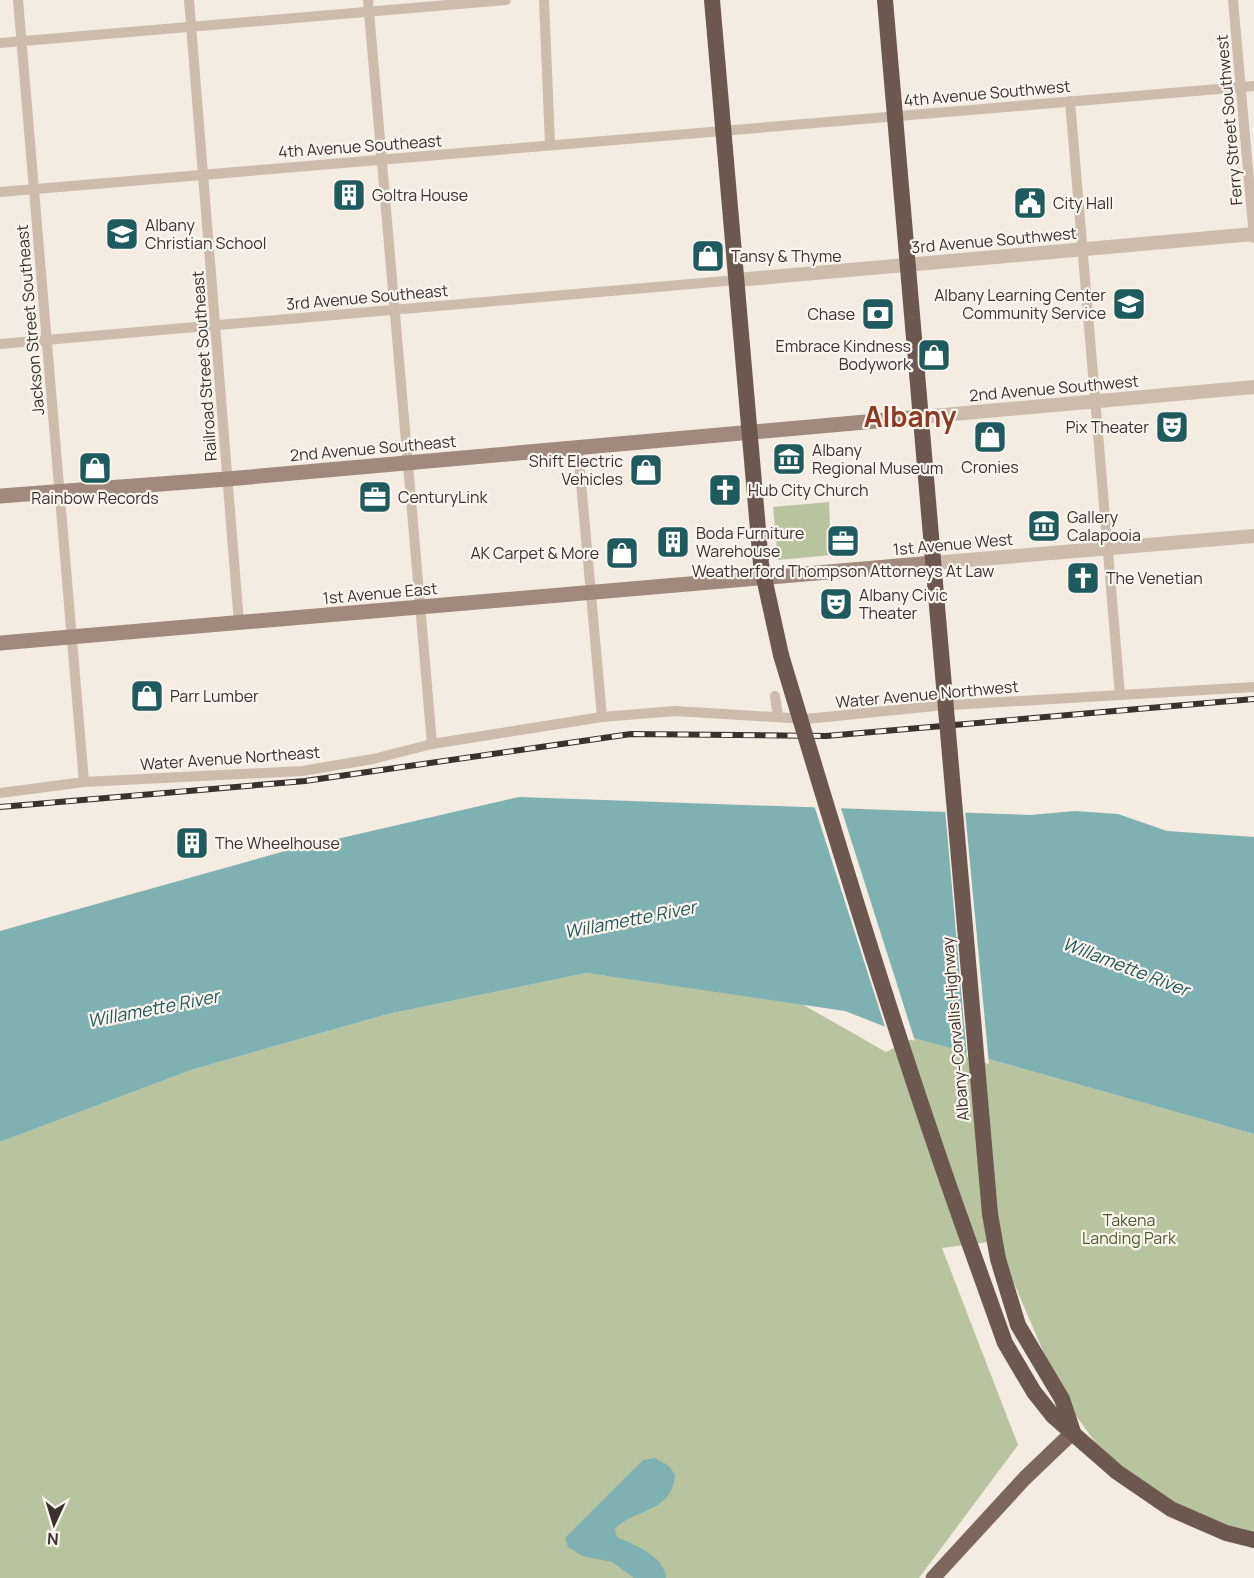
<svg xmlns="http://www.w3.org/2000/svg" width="1254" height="1578" viewBox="0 0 1254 1578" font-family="Manrope,sans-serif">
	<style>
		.green { fill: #b8c4a0 }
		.water { fill: #7fb0b2 }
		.pier { fill: #f4ebe1 }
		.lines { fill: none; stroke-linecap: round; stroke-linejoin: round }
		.minor { stroke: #cdbbac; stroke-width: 10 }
		.tertiary { stroke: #cdbbac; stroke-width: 14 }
		.secondary { stroke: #a18a7d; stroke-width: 15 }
		.primary { stroke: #7d675c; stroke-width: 15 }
		.trunk { stroke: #6c584f; stroke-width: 16 }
		.rail-casing { stroke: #3b302b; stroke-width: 6 }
		.rail { stroke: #fbf5ee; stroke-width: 4; stroke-dasharray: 11; stroke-linecap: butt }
		.trunk-bridge { stroke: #6c584f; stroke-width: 16 }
		.labels { text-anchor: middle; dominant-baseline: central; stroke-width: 4.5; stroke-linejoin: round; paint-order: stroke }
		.street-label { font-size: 16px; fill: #3b302b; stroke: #fbf5ee }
		.poi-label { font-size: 16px; fill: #3b302b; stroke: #fbf5ee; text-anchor: start }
		.park-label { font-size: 16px; fill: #4a5a2e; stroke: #fbf5ee }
		.water-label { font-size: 18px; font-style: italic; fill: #1f5a5e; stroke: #fbf5ee }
		.town-label { font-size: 28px; font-weight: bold; fill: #8c3b22; stroke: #fbf5ee }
	</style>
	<rect width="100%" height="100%" fill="#f4ebe1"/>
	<!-- green -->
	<g class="green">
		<path d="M829 502 831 555 778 560 773 507Z"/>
		<path d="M586 973 800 1003 886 1052 914 1038 1254 1134V1538L1192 1519 1117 1472 1063 1398 996 1241 942 1248 1018 1445 919 1578H0V1142L191 1070 388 1014Z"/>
	</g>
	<!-- water -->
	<g class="water">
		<path d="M519 797 1030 815 1075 811 1118 814 1167 831 1254 837V1134L914 1038 845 1011 586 973 388 1014 191 1070 0 1142V931L285 851Z"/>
		<path d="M655 1458 669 1466 675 1475C673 1513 634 1508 615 1529L617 1537C633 1544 666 1557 666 1578H634L612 1562 582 1556 568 1547 565 1538 643 1460Z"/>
	</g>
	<!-- pier -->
	<g class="pier">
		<path d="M814 805H840L915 1041 886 1030Z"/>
		<path d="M945 809 965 810 989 1064 967 1057Z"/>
	</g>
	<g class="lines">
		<!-- minor -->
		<g class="minor">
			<path d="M18 0 84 782"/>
			<path d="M189 0 239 623"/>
			<path d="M368 0 432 744"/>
			<path d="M544 0 550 144"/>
			<path d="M1233 0 1254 238"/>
			<path d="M0 43 506 0"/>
			<path d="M1070 101 1120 695"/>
			<path d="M0 192 1254 86"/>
			<path d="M0 344 737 280"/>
			<path d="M578 449 602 717"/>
			<path d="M775 696 778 717"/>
			<path d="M0 793 84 782 302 771 373 759 432 744 602 717 675 711 806 719 935 706 1254 687"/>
		</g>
		<!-- tertiary -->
		<g class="tertiary">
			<path d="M737 280 1254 234"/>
			<path d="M921 417 1254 387"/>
			<path d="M933 563 1254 536"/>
		</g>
		<!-- secondary -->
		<g class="secondary">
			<path d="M0 496 227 479 921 417"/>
			<path d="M0 643 933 563"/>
		</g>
		<!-- primary -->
		<path class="primary" d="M933 1578 1025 1478 1073 1432"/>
		<!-- trunk -->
		<g class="trunk">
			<path d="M712 0 761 564 781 655"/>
			<path d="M885 0 937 606"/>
			<path d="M990 1214 998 1259 1018 1325 1062 1399 1073 1432"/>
			<path d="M961 1220 1005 1343 1034 1392 1053 1416 1117 1472 1171 1509 1226 1533 1254 1540"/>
		</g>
		<!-- rail casing -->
		<g class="rail-casing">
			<path id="rail" d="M0 807 305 781 631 734 826 736 1254 699"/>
		</g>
		<!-- rail -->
		<use href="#rail" class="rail"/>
		<!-- trunk-bridge -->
		<g class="trunk-bridge">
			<path d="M937 606 990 1214"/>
			<path d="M781 655C838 845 895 1034 961 1220"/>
		</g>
	</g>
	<!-- icons -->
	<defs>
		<g id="building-square" transform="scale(1.725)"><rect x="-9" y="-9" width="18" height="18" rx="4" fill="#1f5a5e" stroke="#fbf5ee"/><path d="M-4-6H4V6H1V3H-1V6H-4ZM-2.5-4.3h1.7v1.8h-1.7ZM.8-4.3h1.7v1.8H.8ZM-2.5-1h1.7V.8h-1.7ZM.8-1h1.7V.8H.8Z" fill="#fff"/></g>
		<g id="civic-square" transform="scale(1.725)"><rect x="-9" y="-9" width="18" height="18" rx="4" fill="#1f5a5e" stroke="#fbf5ee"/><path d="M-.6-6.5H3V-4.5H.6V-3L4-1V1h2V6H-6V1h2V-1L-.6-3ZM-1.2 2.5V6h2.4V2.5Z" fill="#fff"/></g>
		<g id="school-square" transform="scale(1.725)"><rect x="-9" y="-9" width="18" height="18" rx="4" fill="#1f5a5e" stroke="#fbf5ee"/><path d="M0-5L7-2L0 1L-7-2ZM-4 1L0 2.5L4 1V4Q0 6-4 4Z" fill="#fff"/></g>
		<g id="shop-square" transform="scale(1.725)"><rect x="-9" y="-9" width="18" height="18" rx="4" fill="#1f5a5e" stroke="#fbf5ee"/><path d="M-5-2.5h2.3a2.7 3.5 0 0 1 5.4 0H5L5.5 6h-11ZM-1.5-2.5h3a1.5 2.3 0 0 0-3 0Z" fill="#fff"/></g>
		<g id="bank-square" transform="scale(1.725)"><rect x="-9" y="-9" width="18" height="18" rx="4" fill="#1f5a5e" stroke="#fbf5ee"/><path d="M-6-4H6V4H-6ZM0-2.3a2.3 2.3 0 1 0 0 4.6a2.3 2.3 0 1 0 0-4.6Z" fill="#fff"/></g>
		<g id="theatre-square" transform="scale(1.725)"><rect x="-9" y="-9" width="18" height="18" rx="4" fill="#1f5a5e" stroke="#fbf5ee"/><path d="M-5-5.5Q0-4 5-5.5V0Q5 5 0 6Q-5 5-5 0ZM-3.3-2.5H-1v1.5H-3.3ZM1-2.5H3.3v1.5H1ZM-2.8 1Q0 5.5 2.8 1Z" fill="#fff"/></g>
		<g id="museum-square" transform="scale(1.725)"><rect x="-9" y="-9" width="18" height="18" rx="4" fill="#1f5a5e" stroke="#fbf5ee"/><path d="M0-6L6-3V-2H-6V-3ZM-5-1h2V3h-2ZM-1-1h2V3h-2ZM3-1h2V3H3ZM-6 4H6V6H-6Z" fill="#fff"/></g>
		<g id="church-square" transform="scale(1.725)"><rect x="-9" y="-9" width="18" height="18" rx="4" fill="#1f5a5e" stroke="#fbf5ee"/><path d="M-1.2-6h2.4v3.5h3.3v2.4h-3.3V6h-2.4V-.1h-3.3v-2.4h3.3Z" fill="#fff"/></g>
		<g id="office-square" transform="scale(1.725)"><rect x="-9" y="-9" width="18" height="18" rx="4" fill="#1f5a5e" stroke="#fbf5ee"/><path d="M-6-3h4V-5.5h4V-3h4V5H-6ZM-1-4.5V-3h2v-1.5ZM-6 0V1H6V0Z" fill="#fff"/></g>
	</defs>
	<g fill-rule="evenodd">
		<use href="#building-square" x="349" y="195"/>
		<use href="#civic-square" x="1030" y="203"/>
		<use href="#school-square" x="122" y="234"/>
		<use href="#shop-square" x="708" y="256"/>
		<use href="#school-square" x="1129" y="304"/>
		<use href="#bank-square" x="878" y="314"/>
		<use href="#shop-square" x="934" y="355"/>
		<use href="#theatre-square" x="1172" y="427"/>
		<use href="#shop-square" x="990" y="437"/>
		<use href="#museum-square" x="789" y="459"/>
		<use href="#shop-square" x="95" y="468"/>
		<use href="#shop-square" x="646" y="470"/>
		<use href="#church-square" x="725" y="490"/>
		<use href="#office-square" x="375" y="497"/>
		<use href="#museum-square" x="1044" y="526"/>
		<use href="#office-square" x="843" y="541"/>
		<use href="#building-square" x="673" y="542"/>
		<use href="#shop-square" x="622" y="553"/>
		<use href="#church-square" x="1083" y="578"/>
		<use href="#theatre-square" x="836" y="604"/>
		<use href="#shop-square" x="147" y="696"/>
		<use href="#building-square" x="192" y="843"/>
	</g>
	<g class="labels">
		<!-- street labels -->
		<g class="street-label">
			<text transform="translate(987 93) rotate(-5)">4th Avenue Southwest</text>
			<text transform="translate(1229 120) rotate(-95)">Ferry Street Southwest</text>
			<text transform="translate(360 146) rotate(-4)">4th Avenue Southeast</text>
			<text transform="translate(994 240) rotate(-5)">3rd Avenue Southwest</text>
			<text transform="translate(367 297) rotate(-5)">3rd Avenue Southeast</text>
			<text transform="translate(30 320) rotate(-95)">Jackson Street Southeast</text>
			<text transform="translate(204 366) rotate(-94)">Railroad Street Southeast</text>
			<text transform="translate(1054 388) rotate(-5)">2nd Avenue Southwest</text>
			<text transform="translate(373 448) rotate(-5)">2nd Avenue Southeast</text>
			<text transform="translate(953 544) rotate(-5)">1st Avenue West</text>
			<text transform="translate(380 593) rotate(-5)">1st Avenue East</text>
			<text transform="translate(927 694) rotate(-5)">Water Avenue Northwest</text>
			<text transform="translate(230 758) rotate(-4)">Water Avenue Northeast</text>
			<text transform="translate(955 1029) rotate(-95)">Albany-Corvallis Highway</text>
		</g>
		<!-- poi labels -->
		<g class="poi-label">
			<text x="372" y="195">Goltra House</text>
			<text x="1053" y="203">City Hall</text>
			<text x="145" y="225">Albany<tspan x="145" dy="18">Christian School</tspan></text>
			<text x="731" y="256">Tansy &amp; Thyme</text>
			<text x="1106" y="295" text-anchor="end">Albany Learning Center<tspan x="1106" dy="18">Community Service</tspan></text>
			<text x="855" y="314" text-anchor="end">Chase</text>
			<text x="911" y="346" text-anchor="end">Embrace Kindness<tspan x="911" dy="18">Bodywork</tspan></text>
			<text x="1149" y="427" text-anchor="end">Pix Theater</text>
			<text x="812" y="450">Albany<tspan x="812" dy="18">Regional Museum</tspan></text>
			<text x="623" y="461" text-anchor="end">Shift Electric<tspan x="623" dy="18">Vehicles</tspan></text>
			<text x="990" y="467" text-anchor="middle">Cronies</text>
			<text x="748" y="490">Hub City Church</text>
			<text x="398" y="497">CenturyLink</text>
			<text x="95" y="498" text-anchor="middle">Rainbow Records</text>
			<text x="1067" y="517">Gallery<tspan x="1067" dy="18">Calapooia</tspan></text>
			<text x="696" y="533">Boda Furniture<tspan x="696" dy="18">Warehouse</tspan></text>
			<text x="599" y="553" text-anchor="end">AK Carpet &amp; More</text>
			<text x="843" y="571" text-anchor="middle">Weatherford Thompson Attorneys At Law</text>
			<text x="1106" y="578">The Venetian</text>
			<text x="859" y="595">Albany Civic<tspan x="859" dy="18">Theater</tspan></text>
			<text x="170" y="696">Parr Lumber</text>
			<text x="215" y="843">The Wheelhouse</text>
		</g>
		<!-- park labels -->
		<g class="park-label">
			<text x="1129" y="1220">Takena<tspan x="1129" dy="18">Landing Park</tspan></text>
		</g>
		<!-- water labels -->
		<g class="water-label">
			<text transform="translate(630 919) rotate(-11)">Willamette River</text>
			<text transform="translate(1126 966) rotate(21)">Willamette River</text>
			<text transform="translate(153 1008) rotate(-11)">Willamette River</text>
		</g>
		<!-- town labels -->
		<g class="town-label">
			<text x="910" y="416">Albany</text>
		</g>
	</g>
	<!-- north arrow -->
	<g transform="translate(54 1524) rotate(184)" stroke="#fbf5ee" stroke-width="4.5" paint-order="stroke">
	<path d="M0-4.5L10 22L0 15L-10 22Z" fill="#3b302b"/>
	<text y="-9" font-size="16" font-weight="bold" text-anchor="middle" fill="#3b302b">N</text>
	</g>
</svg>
